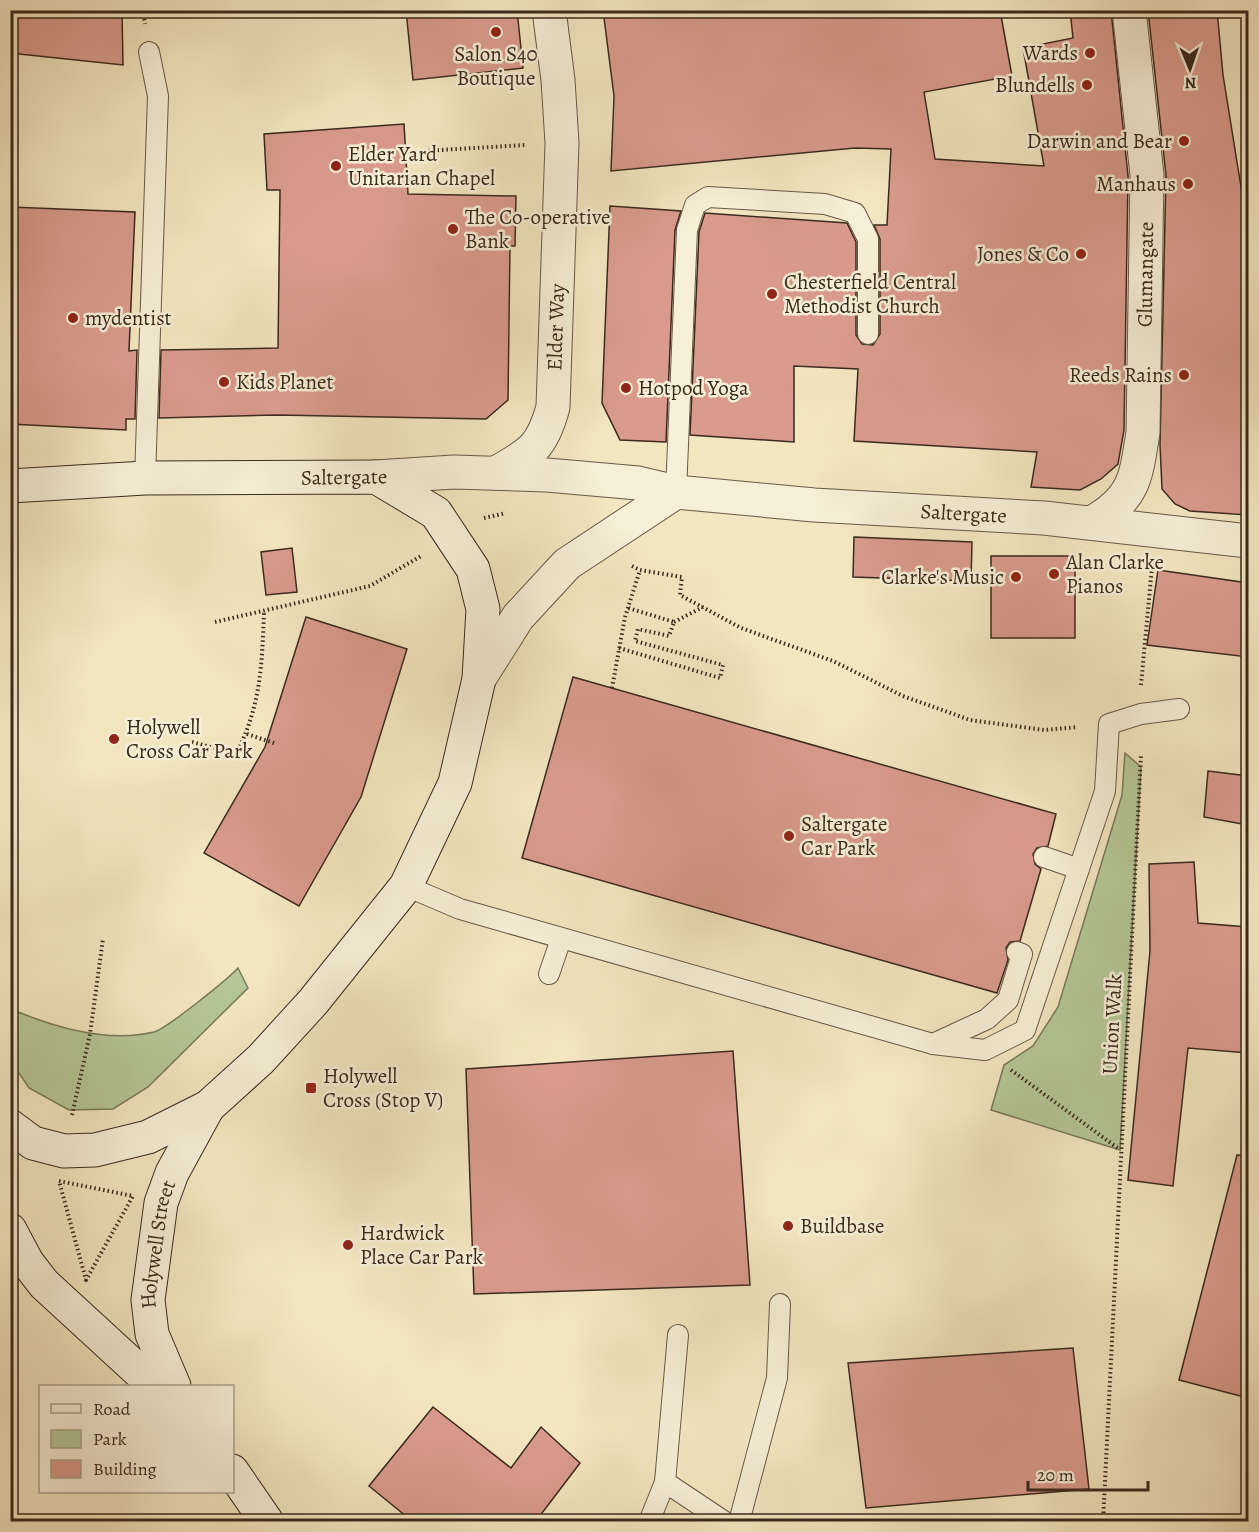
<svg xmlns="http://www.w3.org/2000/svg" width="1259" height="1532" viewBox="0 0 1259 1532" font-family="Alegreya,serif">
	<style>
		.green { fill: #b5c797; stroke: #78785a; stroke-width: 1.5 }
		.building { fill: #da9b8d; stroke: #3a291d; stroke-width: 1.5 }
		.lines { fill: none; stroke-linecap: round; stroke-linejoin: round }
		.service-casing { stroke: #685846; stroke-width: 22 }
		.minor-casing { stroke: #685846; stroke-width: 35 }
		.tertiary-casing { stroke: #685846; stroke-width: 35 }
		.secondary-casing { stroke: #3a291d; stroke-width: 35 }
		.path { stroke: #3a291d; stroke-width: 4; stroke-dasharray: 1.5 3; stroke-linecap: butt }
		.service { stroke: #f7efd7; stroke-width: 20 }
		.minor { stroke: #f7efd7; stroke-width: 33 }
		.tertiary { stroke: #f7efd7; stroke-width: 33 }
		.secondary { stroke: #f7efd7; stroke-width: 33 }
		.poi-dot { fill: #8f2418; stroke: #f7efd7; stroke-width: 2 }
		.labels { text-anchor: middle; dominant-baseline: central; stroke-width: 5; stroke-linejoin: round; paint-order: stroke }
		.poi-label { font-size: 21px; fill: #3a291d; stroke: #f7efd7; text-anchor: start }
		.street-label { font-size: 21px; fill: #3a291d; stroke: #f7efd7 }
	</style>
	<rect width="100%" height="100%" fill="#f3e7c1"/>
	<filter id="stains"><feTurbulence type="fractalNoise" baseFrequency=".00333" numOctaves="4"/><feColorMatrix values="0 0 0 0 .2 0 0 0 0 .09 0 0 0 0 .02 0 0 0 .5 -.17"/></filter>
	<radialGradient id="worn" r=".72"><stop offset=".6" stop-color="#630" stop-opacity="0"/><stop offset="1" stop-color="#630" stop-opacity=".3"/></radialGradient>
	<!-- green -->
	<g class="green">
		<path d="M1125 753 1141 767 1120 1150 991 1110 1004 1065 1033 1046 1058 1007 1122 795Z"/>
		<path d="M238 968 248 988 148 1087 113 1109 69 1110 29 1088 11 1061V1009C53 1027 108 1043 154 1032 166 1029 228 979 238 968Z"/>
	</g>
	<!-- building -->
	<g class="building">
		<path d="M10 10H122L123 65 10 53Z"/>
		<path d="M406 10H517L523 68 413 80Z"/>
		<path d="M603 10H1000L1012 76 924 92 935 159 1044 166 1023 48 1073 38 1070 10H1111L1128 176 1124 430 1118 464 1101 479 1080 490 1031 487 1037 452 854 441 858 369 794 366V442L690 435 699 232 705 213 847 223 856 242V335L862 344 873 345 880 334V239L874 225H887L891 149 855 148 611 171 614 96Z"/>
		<path d="M1148 10H1217L1223 75 1242 193H1248V515L1190 511 1175 504 1162 489 1160 445 1166 175Z"/>
		<path d="M404 124 408 194 516 196 515 246H510L508 400 486 419 277 415 159 418 161 350 278 348 280 190H267L264 134Z"/>
		<path d="M610 206 681 211 675 230 666 442 620 440 602 403Z"/>
		<path d="M10 207 135 212 129 351 137 350 135 419H126V430L10 424Z"/>
		<path d="M854 537 972 542 971 581 853 577Z"/>
		<path d="M292 548 297 592 266 595 261 552Z"/>
		<rect x="991" y="556" width="84" height="82"/>
		<path d="M1158 570 1248 583V657L1147 645Z"/>
		<path d="M306 617 407 649 361 797 299 906 204 853 265 747Z"/>
		<path d="M573 677 1056 814 1048 846 1037 848 1033 854 1035 864 1041 869 1020 941 1010 942 1006 948 1008 960 997 993 522 858Z"/>
		<path d="M1208 771 1248 776V825L1204 817Z"/>
		<path d="M1194 862 1198 923 1248 927V1053L1188 1048 1173 1186 1128 1180 1150 951 1149 864Z"/>
		<path d="M733 1051 750 1285 474 1294 466 1069Z"/>
		<path d="M1237 1155 1248 1156V1398L1179 1380Z"/>
		<path d="M1073 1348 1089 1489 866 1508 848 1363Z"/>
		<path d="M433 1407 511 1468 541 1427 580 1463 536 1521H412L369 1486Z"/>
	</g>
	<g class="lines">
		<!-- service casing -->
		<g class="service-casing">
			<g id="service">
				<path d="M145 478 158 96 149 52"/>
				<path d="M676 492 687 230 695 205 708 197 825 204 855 213 868 239V334"/>
				<path d="M1044 857 1079 869"/>
				<path d="M406 886 460 909 933 1044 985 1050 1025 1030 1105 791 1109 724 1141 714 1179 709"/>
				<path d="M549 974 561 939"/>
				<path d="M933 1044 987 1019 1008 1000 1022 954 1017 952"/>
				<path d="M678 1335 665 1482 725 1522"/>
				<path d="M649 1522 665 1482"/>
				<path d="M739 1522 777 1378 780 1304"/>
			</g>
		</g>
		<!-- minor casing -->
		<g class="minor-casing">
			<g id="minor">
				<path id="s1" d="M496 473C531 453 542 448 553 407L562 143 558 80 549 10"/>
				<path id="s2" d="M1093 522C1135 498 1136 477 1143 432L1147 175 1129 10"/>
			</g>
		</g>
		<!-- tertiary casing -->
		<g class="tertiary-casing">
			<g id="tertiary">
				<path id="s3" d="M376 477 454 472 547 475 638 483 676 492 814 505 1044 518 1248 541"/>
				<path d="M479 679 518 617 567 564 676 492"/>
			</g>
		</g>
		<!-- secondary casing -->
		<g class="secondary-casing">
			<g id="secondary">
				<path d="M10 486 145 478 376 477 436 513 473 569 483 609 479 679 455 783 406 886 313 1002 261 1059 208 1107 148 1137 95 1150 64 1151 33 1143 10 1126"/>
				<path d="M10 1230 27 1262 44 1284 155 1386"/>
				<path id="s4" d="M174 1386 152 1334 148 1300 161 1203 172 1173 208 1107"/>
				<path d="M232 1471 267 1522"/>
			</g>
		</g>
		<!-- path -->
		<g class="path">
			<path d="M143 10 145 24"/>
			<path d="M406 152 525 145"/>
			<path d="M484 518 506 513"/>
			<path d="M632 566 640 570 682 577 680 595 741 628 833 661 903 696 970 720 1044 730 1078 727"/>
			<path d="M215 622 370 586 421 556"/>
			<path d="M674 622 703 607"/>
			<path d="M619 648 720 678 723 665 635 641 638 629 669 636 674 622 628 608"/>
			<path d="M1141 685 1152 567"/>
			<path d="M612 688 625 617 640 570"/>
			<path d="M247 734 274 743"/>
			<path d="M192 742 236 754C261 706 262 664 264 612"/>
			<path d="M1011 1070 1119 1149"/>
			<path d="M72 1115 90 1034 103 939"/>
			<path d="M59 1181 133 1196 86 1280Z"/>
			<path d="M1103 1522 1141 755"/>
		</g>
		<!-- service -->
		<use href="#service" class="service"/>
		<!-- minor -->
		<use href="#minor" class="minor"/>
		<!-- tertiary -->
		<use href="#tertiary" class="tertiary"/>
		<!-- secondary -->
		<use href="#secondary" class="secondary"/>
	</g>
	<!-- markers -->
	<g class="poi-dot">
		<circle cx="496" cy="32" r="6"/>
		<circle cx="1090" cy="53" r="6"/>
		<circle cx="1087" cy="85" r="6"/>
		<circle cx="1184" cy="141" r="6"/>
		<circle cx="336" cy="166" r="6"/>
		<circle cx="1188" cy="184" r="6"/>
		<circle cx="453" cy="229" r="6"/>
		<circle cx="1081" cy="254" r="6"/>
		<circle cx="772" cy="294" r="6"/>
		<circle cx="73" cy="318" r="6"/>
		<circle cx="1184" cy="375" r="6"/>
		<circle cx="224" cy="382" r="6"/>
		<circle cx="626" cy="388" r="6"/>
		<circle cx="1054" cy="574" r="6"/>
		<circle cx="1016" cy="577" r="6"/>
		<circle cx="114" cy="739" r="6"/>
		<circle cx="789" cy="836" r="6"/>
		<rect x="305" y="1082" width="12" height="12" rx="3"/>
		<circle cx="788" cy="1226" r="6"/>
		<circle cx="348" cy="1245" r="6"/>
	</g>
	<g class="labels">
		<!-- poi labels -->
		<g class="poi-label">
			<text x="1078" y="53" text-anchor="end">Wards</text>
			<text x="496" y="54" text-anchor="middle">Salon S40<tspan x="496" dy="24">Boutique</tspan></text>
			<text x="1075" y="85" text-anchor="end">Blundells</text>
			<text x="1172" y="141" text-anchor="end">Darwin and Bear</text>
			<text x="348" y="154">Elder Yard<tspan x="348" dy="24">Unitarian Chapel</tspan></text>
			<text x="1176" y="184" text-anchor="end">Manhaus</text>
			<text x="465" y="217">The Co-operative<tspan x="465" dy="24">Bank</tspan></text>
			<text x="1069" y="254" text-anchor="end">Jones &amp; Co</text>
			<text x="784" y="282">Chesterfield Central<tspan x="784" dy="24">Methodist Church</tspan></text>
			<text x="85" y="318">mydentist</text>
			<text x="1172" y="375" text-anchor="end">Reeds Rains</text>
			<text x="236" y="382">Kids Planet</text>
			<text x="638" y="388">Hotpod Yoga</text>
			<text x="1066" y="562">Alan Clarke<tspan x="1066" dy="24">Pianos</tspan></text>
			<text x="1004" y="577" text-anchor="end">Clarke's Music</text>
			<text x="126" y="727">Holywell<tspan x="126" dy="24">Cross Car Park</tspan></text>
			<text x="801" y="824">Saltergate<tspan x="801" dy="24">Car Park</tspan></text>
			<text x="323" y="1076">Holywell<tspan x="323" dy="24">Cross (Stop V)</tspan></text>
			<text x="800" y="1226">Buildbase</text>
			<text x="360" y="1233">Hardwick<tspan x="360" dy="24">Place Car Park</tspan></text>
		</g>
		<!-- street labels -->
		<g class="street-label">
			<text stroke="none"><textPath href="#s2" startOffset="266">Glumangate</textPath></text>
			<text stroke="none"><textPath href="#s1" startOffset="171">Elder Way</textPath></text>
			<text transform="translate(344 477) rotate(-1)">Saltergate</text>
			<text stroke="none"><textPath href="#s3" startOffset="590">Saltergate</textPath></text>
			<text transform="translate(1112 1024) rotate(-87)">Union Walk</text>
			<text stroke="none"><textPath href="#s4" startOffset="147">Holywell Street</textPath></text>
		</g>
	</g>
	<!-- margin -->
	<rect width="1259" height="1532" fill="none" stroke="#f3e7c1" stroke-width="36"/>
	<rect x="12" y="12" width="1235" height="1508" fill="none" stroke="#3a291d" stroke-width="3"/>
	<rect x="18" y="18" width="1223" height="1496" fill="none" stroke="#3a291d" stroke-width="1.5"/>
	<!-- legend -->
	<rect x="39" y="1385" width="195" height="108" fill="#f7efd7" stroke="#aba08d" stroke-width="1.5"/>
	<rect x="51" y="1404" width="30" height="9" fill="#f7efd7" stroke="#aba08d" stroke-width="1.5"/>
	<text x="93" y="1415" font-size="18" fill="#3a291d">Road</text>
	<rect x="51" y="1430" width="30" height="18" fill="#b5c797" stroke="#aba08d" stroke-width="1.5"/>
	<text x="93" y="1445" font-size="18" fill="#3a291d">Park</text>
	<rect x="51" y="1460" width="30" height="18" fill="#da9b8d" stroke="#aba08d" stroke-width="1.5"/>
	<text x="93" y="1475" font-size="18" fill="#3a291d">Building</text>
	<!-- north arrow -->
	<g transform="translate(1190 69) rotate(178)" stroke="#f7efd7" stroke-width="4.5" paint-order="stroke">
	<path d="M0-4.5L10 22L0 15L-10 22Z" fill="#3a291d"/>
	<text y="-9" font-size="16" font-weight="bold" text-anchor="middle" fill="#3a291d">N</text>
	</g>
	<!-- scale -->
	<path d="M1028 1481v9h120v-9" fill="none" stroke="#3a291d" stroke-width="3"/>
	<text x="1037" y="1481" font-size="18" fill="#3a291d" stroke="#f7efd7" stroke-width="4.5" paint-order="stroke">20 m</text>
	<rect width="100%" height="100%" filter="url(#stains)"/>
	<rect width="100%" height="100%" fill="url(#worn)"/>
</svg>
